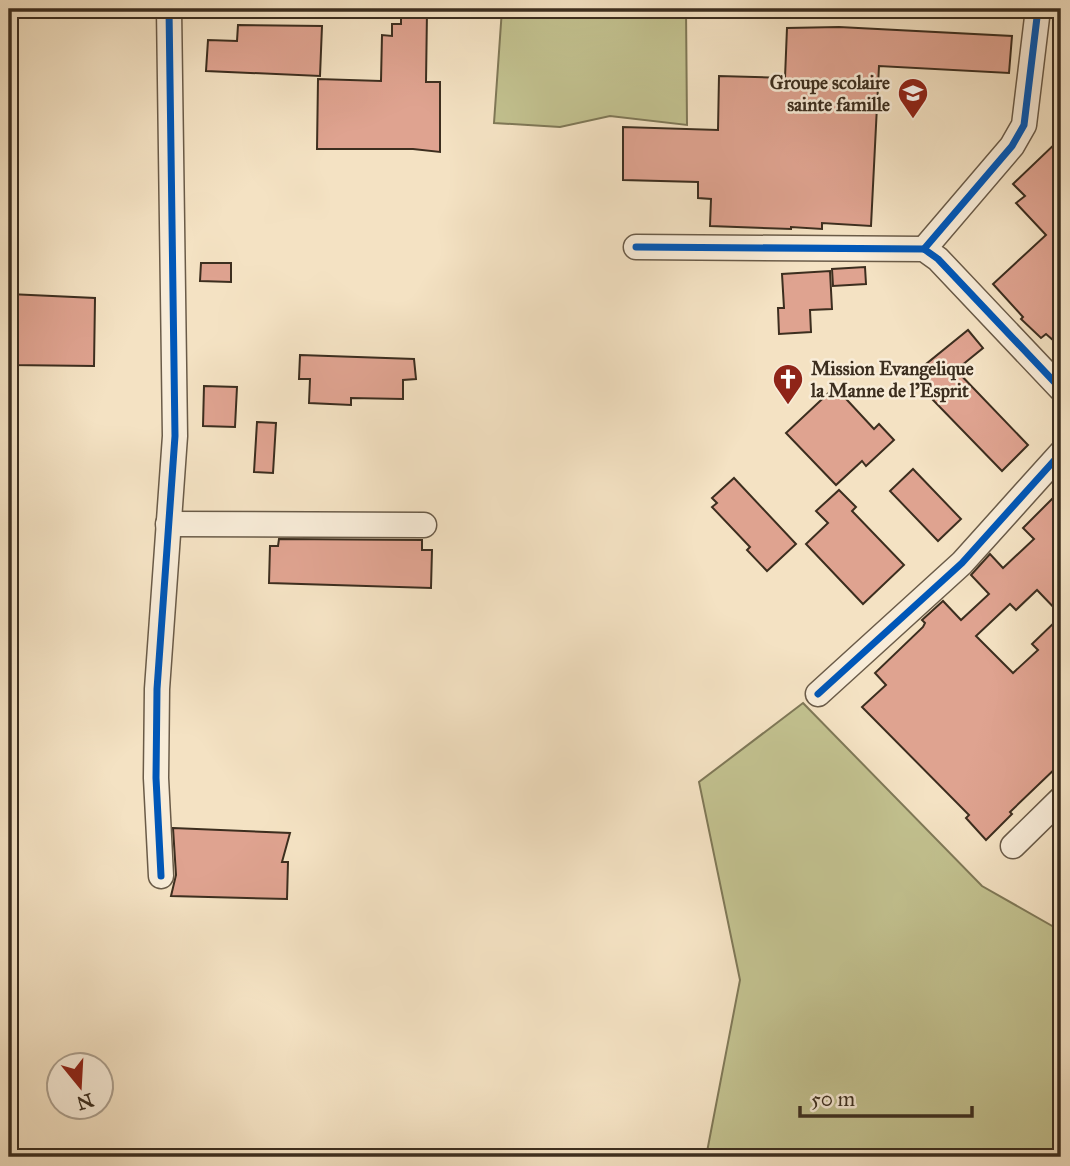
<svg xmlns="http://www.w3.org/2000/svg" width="1070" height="1166" viewBox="0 0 1070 1166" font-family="'IM FELL Great Primer',serif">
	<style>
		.green { fill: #c2c18f; stroke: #7f7857; stroke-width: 2 }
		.building { fill: #dfa390; stroke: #3c2e1f; stroke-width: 2 }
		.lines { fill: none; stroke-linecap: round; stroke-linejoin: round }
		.minor-casing { stroke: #6a5b48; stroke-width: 27 }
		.minor { stroke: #f8ecd8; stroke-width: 24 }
		.cycleway-casing { stroke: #f8ecd8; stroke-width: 11 }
		.cycleway { stroke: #0057b8; stroke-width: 7 }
		.labels { text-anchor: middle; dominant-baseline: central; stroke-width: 5; stroke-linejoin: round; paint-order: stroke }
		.poi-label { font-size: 19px; font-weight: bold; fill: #3c2e1f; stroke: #f8ecd8; text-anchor: end }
	</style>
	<rect width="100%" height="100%" fill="#f4e2c3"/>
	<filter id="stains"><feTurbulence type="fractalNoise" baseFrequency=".00286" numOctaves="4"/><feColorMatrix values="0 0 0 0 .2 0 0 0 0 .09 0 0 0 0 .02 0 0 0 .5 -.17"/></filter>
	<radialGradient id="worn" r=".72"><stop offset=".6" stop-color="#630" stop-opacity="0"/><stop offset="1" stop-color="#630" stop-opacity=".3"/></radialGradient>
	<!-- green -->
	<g class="green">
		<path d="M502 9H686L687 125 610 116 560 127 494 123Z"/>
		<path d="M803 703 982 886 1061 931V1157H706L740 980 699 782Z"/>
	</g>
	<!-- building -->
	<g class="building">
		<path d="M401 10 427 11 426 82H440V152L413 149H317L318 79 381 81 382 35 392 36V24H401Z"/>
		<path d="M238 25 322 26 320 76 206 71 208 40 237 41Z"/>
		<path d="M839 27 1012 36 1009 73 879 66 871 226 822 223V229L791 227V229L710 226 711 199 698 198V182L623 180V127L718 130 719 76 785 78 787 28Z"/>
		<path d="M1061 138V347L1046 334 1041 338 1021 319 1023 317 993 284 1046 235 1016 203 1025 196 1013 184Z"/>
		<path d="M201 263H231V282L200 281Z"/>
		<path d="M865 267 866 284 833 286 832 269Z"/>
		<path d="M830 271 832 309 810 310 811 332 779 334 778 308H784L782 274Z"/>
		<path d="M9 294 95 298 94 366 9 365Z"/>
		<path d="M968 330 983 348 956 370 1028 445 1002 471 933 400 935 398 915 373Z"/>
		<path d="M300 355 414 359 416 379 403 380V399L351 398V405L309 403 310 379H299Z"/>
		<path d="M204 386 237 387 235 427 203 426Z"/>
		<path d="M835 387 874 429 879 424 894 440 866 466 862 461 836 485 786 433Z"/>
		<path d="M257 422 276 423 273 473 254 472Z"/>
		<path d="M913 469 961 519 938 541 890 491Z"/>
		<path d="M734 478 796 544 767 571 747 550 750 547 712 507 717 503 712 498Z"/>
		<path d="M839 490 856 507 852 511 904 565 863 604 806 544 828 523 816 511Z"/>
		<path d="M1061 490V615L1037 590 1016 610 1010 604 976 636 1013 673 1038 650 1032 644 1061 616V763L1010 812 1012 814 986 840 966 818 969 815 862 707 886 685 875 673 923 627 925 623 922 620 943 601 961 620 989 594 971 575 990 554 1003 568 1034 539 1023 528Z"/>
		<path d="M279 539 422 540V550H432L431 588 269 583 270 546H278Z"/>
		<path d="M173 828 290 833 282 862H288L287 899 171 896 176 875Z"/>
	</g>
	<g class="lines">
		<!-- minor casing -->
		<g class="minor-casing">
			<g id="minor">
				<path d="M636 247 924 249 938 259 1061 389"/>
				<path d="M924 249 1012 146 1024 125 1038 9"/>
				<path d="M168 524 424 525"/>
				<path d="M818 694 962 563 1061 453"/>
				<path d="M1013 846 1061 799"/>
				<path d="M161 876 156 778 157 689 175 436 169 9"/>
			</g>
		</g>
		<!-- minor -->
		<use href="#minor" class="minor"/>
		<!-- cycleway casing -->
		<g class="cycleway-casing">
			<g id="cycleway">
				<path d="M636 247 924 249 938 259 1061 389"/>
				<path d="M924 249 1012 146 1024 125 1038 9"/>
				<path d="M818 694 962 563 1061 453"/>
				<path d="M161 876 156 778 157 689 175 436 169 9"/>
			</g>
		</g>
		<!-- cycleway -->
		<use href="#cycleway" class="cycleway"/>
	</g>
	<!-- icons -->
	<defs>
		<g id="school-pin" transform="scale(1.575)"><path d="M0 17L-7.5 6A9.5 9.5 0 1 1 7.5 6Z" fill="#8f2418" stroke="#f8ecd8"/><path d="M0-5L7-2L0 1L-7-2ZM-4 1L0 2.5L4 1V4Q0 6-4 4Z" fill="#fff"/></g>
		<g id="church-pin" transform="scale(1.575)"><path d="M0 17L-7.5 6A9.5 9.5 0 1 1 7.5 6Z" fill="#8f2418" stroke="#f8ecd8"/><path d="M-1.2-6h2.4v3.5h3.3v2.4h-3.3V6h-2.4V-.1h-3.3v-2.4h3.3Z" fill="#fff"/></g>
	</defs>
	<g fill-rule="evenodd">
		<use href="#school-pin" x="913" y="93"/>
		<use href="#church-pin" x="788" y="379"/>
	</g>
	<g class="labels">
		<!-- poi labels -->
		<g class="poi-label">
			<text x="890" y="82">Groupe scolaire<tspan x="890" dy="22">sainte famille</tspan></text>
			<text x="811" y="368" text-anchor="start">Mission Evangelique<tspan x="811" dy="22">la Manne de l'Esprit</tspan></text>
		</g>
	</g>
	<!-- margin -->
	<rect width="1070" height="1166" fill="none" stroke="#f4e2c3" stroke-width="35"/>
	<rect x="10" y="10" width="1049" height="1145" fill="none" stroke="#3c2e1f" stroke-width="3.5"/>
	<rect x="18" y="18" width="1035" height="1131" fill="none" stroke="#3c2e1f" stroke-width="2"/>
	<!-- north arrow -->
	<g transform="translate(80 1086) rotate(162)"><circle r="33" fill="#f8ecd8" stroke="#ada08e" stroke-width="2"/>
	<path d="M0-5L12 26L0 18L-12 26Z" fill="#8f2418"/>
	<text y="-10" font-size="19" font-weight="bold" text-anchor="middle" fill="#3c2e1f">N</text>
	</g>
	<!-- scale -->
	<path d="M800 1106v10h172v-10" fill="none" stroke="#3c2e1f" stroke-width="3.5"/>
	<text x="811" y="1106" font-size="21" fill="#3c2e1f" stroke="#f8ecd8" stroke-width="5" paint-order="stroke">50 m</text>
	<rect width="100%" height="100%" filter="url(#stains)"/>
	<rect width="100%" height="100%" fill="url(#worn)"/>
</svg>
